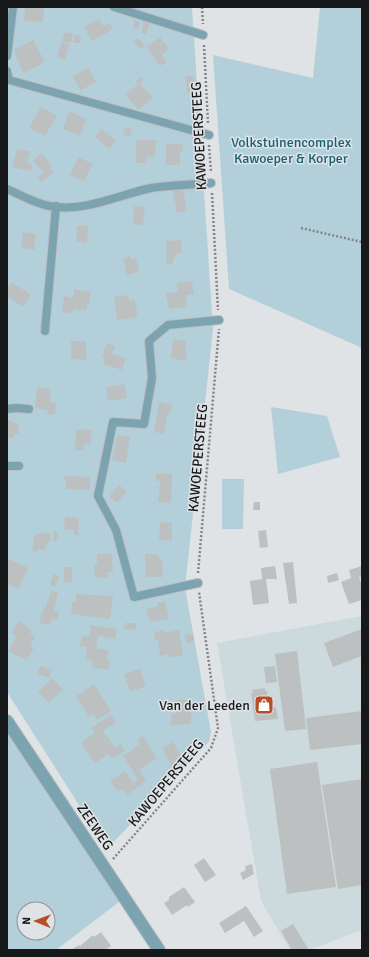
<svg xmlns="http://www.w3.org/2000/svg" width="369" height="957" viewBox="0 0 369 957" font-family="Signika,sans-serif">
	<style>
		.built { fill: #ccd9dd }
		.green { fill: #b3d0da; fill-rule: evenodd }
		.building { fill: #bcc0c1 }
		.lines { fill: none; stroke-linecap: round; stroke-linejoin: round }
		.lane-casing { stroke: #bbbec0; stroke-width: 10 }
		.street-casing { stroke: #bbbec0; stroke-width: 14 }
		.path { stroke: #828586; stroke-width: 2.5; stroke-dasharray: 2 2; stroke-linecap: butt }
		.lane { stroke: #7ca3b0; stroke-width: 8 }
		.street { stroke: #7ca3b0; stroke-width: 12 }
		.labels { text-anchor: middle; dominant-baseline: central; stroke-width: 3; stroke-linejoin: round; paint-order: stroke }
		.street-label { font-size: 14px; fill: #171819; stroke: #dfe3e5 }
		.park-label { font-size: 14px; fill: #196074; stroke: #dfe3e5 }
		.poi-label { font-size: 14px; fill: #171819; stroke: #dfe3e5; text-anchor: end }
	</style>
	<rect width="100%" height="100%" fill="#dfe3e5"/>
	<!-- built -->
	<path class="built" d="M362 616V930L309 950H290L261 901 217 643Z"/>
	<!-- green -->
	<g class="green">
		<path d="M7 7H192L213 329 185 588 211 732 209 741 207 744 107 849 7 692Z"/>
		<path d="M320 7H362V348L229 289 213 55 313 78Z"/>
		<path d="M271 407 327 416 340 457 278 474Z"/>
		<path d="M222 479H244L243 529H222Z"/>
		<path d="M7 731 119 902 56 950H7ZM24 909H48V933H24Z"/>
	</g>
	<!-- building -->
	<g class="building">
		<path d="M25 7H44L43 22 24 21Z"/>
		<path d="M99 19 103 26 110 23 113 29 92 41 84 27Z"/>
		<path d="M134 20 140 22 138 29H135L133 24Z"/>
		<path d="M144 20 150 22 146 35 141 33Z"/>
		<path d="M65 32 73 34 71 43 62 42Z"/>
		<path d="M74 35 81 36 80 43H73Z"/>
		<path d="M160 37 169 49 162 55 167 62 160 66 147 47Z"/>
		<path d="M138 38 145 46 140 49 134 41Z"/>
		<path d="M33 40 45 62 24 73 16 58 18 57 14 50Z"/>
		<path d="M61 43 69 45 65 60 57 57Z"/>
		<path d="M88 68 96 82 81 90 73 77Z"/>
		<path d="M194 76 196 92 187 93 185 77Z"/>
		<path d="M141 77 144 80 140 84 153 98 139 110 125 95 138 84 136 81Z"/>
		<path d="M41 107 57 116 45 136 29 128Z"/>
		<path d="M69 111 86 119 80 136 63 129Z"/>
		<path d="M126 127 132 129 130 136 123 135Z"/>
		<path d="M101 129 116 141 109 149 95 137Z"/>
		<path d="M136 140H156L155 157 147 156V163H136Z"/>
		<path d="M166 144H183V151H180V165H166Z"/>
		<path d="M17 149 30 151 27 163 32 164 31 171 12 167Z"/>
		<path d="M42 153 53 167 51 169 54 172 41 182 37 178 44 173 33 161Z"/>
		<path d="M78 157 93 164 84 181 70 175Z"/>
		<path d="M183 189 187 211 177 213 173 191Z"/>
		<path d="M134 206 145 207 143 225 133 224Z"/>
		<path d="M77 226H88L87 243 76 242Z"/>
		<path d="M23 232 36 234 34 250 21 248Z"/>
		<path d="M181 240 182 252 178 253 173 259V264L167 265 166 241Z"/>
		<path d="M130 256 131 259 136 258 139 272 127 275 123 258Z"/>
		<path d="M192 281 194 294 186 295 187 307 169 309 166 293 178 292 177 283Z"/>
		<path d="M12 282 31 295 23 307 7 296V289Z"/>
		<path d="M74 289 91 292 89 304H87L86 310 73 309V314L62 312 64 296 73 298Z"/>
		<path d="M128 295 129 301 135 300 138 317 117 320 114 297Z"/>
		<path d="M173 339 186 341 185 353 187 354 186 361 171 358Z"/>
		<path d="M71 341H86V360L71 359Z"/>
		<path d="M107 343 115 346 112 354 126 358 122 370 103 364 105 358 102 357Z"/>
		<path d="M125 384 127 398 108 401 106 387Z"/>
		<path d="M37 387 51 389 50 402 56 403 55 415 47 414 48 410 35 408Z"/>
		<path d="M159 402 172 405 170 413H168L164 434 154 432Z"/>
		<path d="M7 420H12L13 423H18L19 434 14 435V438H7Z"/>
		<path d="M76 429 91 430V444H84V451L75 450Z"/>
		<path d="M117 435 130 437 126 463 112 460Z"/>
		<path d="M156 473 172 474 171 503 158 502 160 481H156Z"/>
		<path d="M64 476 90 477V490L66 489V479H64Z"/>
		<path d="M119 485 127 492 117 503 109 496Z"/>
		<path d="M254 502H260V510H253Z"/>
		<path d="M65 517 79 518 78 535H74V530H64Z"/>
		<path d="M160 522 172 523V541L159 540Z"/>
		<path d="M266 530 268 547 260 548 258 531Z"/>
		<path d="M54 531H58L57 541H53Z"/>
		<path d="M43 533H51L50 543 47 542 45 550 38 549V552L32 551 35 534H43Z"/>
		<path d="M112 553 113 572H107L108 577 95 578 94 565 97 564V554Z"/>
		<path d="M145 554H157L162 561 163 577H146Z"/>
		<path d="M7 558 28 568 19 589 7 584Z"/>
		<path d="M293 562 297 603 289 604 283 563Z"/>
		<path d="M275 566 277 579H266L269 603 253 605 250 581 262 579 261 568Z"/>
		<path d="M362 566V576L359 577 362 586V600L349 604 341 582 351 578 349 570Z"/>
		<path d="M64 567H72V583L64 582Z"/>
		<path d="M337 573 339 580 328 583 327 576Z"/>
		<path d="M53 574 59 576 56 587 50 586Z"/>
		<path d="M51 591 58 592 53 615 55 611 59 612 57 620 52 619 50 625 39 623 43 609H45Z"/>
		<path d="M76 594 113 596 110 619 71 614 72 602H75Z"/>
		<path d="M165 601 169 619 150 622 146 609 158 606 157 603Z"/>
		<path d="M19 621 32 630 30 633 35 637 30 646 34 648 26 660 8 651 16 637 11 633Z"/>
		<path d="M125 623H136V630L124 629Z"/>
		<path d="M91 625 117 629 115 639 98 636 96 648 109 650 107 660H110L108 670 92 667 93 661 85 659 87 647 80 646 82 636 89 637Z"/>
		<path d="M362 629V656L333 667 324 643Z"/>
		<path d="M164 630 165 633 179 630 183 655 169 658V654L160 656 158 640H155L154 632Z"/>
		<path d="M193 634 194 642 186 643 185 635Z"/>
		<path d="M297 651 306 729 285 731 275 654Z"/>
		<path d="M40 666 52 670 49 678 37 674Z"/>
		<path d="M275 666 277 682 266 683 264 667Z"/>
		<path d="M140 669 146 686 130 692 124 674Z"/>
		<path d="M53 678 63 690 48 703 38 691Z"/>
		<path d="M94 684 111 711 100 718 97 719 94 714 89 717 76 696Z"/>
		<path d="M265 688V691H267L269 707H276L278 719 255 721 251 693H253L252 690Z"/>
		<path d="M175 700H191V724L171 725V714L177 713V710H175Z"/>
		<path d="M362 711V744L310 750 306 718Z"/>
		<path d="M111 715 116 722 103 731 115 748 121 744 125 751 112 759 108 754 95 763 89 756 90 755 82 746 84 745 82 742 95 733 91 728Z"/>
		<path d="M143 736 157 758 139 770 146 781 127 795 123 789 118 792 110 781 125 771 133 783 138 779 123 756 140 744 137 739Z"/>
		<path d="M173 742 184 761 173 768 162 748Z"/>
		<path d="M317 762 336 887 287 894 270 769Z"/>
		<path d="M362 779V885L338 889 322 785Z"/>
		<path d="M204 858 216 875 205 882 194 865Z"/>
		<path d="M252 864 254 874 243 880 240 873 246 870 245 866Z"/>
		<path d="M184 887 195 902 188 907 187 905 172 915 164 903 169 900V897Z"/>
		<path d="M246 906 263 931 254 937 244 921 225 933 219 923Z"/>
		<path d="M293 924 309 950H292L281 931Z"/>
		<path d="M101 932 111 946 105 950H71L79 945 80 946 93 935 94 937Z"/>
	</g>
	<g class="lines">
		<!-- lane casing -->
		<g class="lane-casing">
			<g id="lane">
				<path d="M114 7 203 35"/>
				<path d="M7 56 13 7"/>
				<path d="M7 71 9 80 209 135"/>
				<path d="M7 189C21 195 34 203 49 206 83 213 118 195 151 188 170 185 191 185 211 183"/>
				<path d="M45 331 56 206"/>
				<path d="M7 409 16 408 29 409"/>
				<path d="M7 466H19"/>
				<path d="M198 583 134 597 116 530 98 496 113 422 144 424 152 378 149 341 168 325 219 320"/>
			</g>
		</g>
		<!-- street casing -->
		<g class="street-casing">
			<path id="street" d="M7 721 159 950"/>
		</g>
		<!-- path -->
		<g class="path">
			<path d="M202 7 203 24"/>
			<path d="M204 45 208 124"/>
			<path d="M209 145 211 172"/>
			<path d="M212 193 218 310"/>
			<path d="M301 228 362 242"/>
			<path d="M198 573 219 329"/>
			<path d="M113 859 211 748 218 728 199 592"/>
		</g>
		<!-- lane -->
		<use href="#lane" class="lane"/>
		<!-- street -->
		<use href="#street" class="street"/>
	</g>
	<!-- icons -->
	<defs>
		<g id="shop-square" transform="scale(1)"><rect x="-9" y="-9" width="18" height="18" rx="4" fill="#b64f26" stroke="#dfe3e5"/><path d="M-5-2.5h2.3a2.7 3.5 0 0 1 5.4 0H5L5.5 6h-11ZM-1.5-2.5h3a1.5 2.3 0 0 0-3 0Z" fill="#fff"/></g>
	</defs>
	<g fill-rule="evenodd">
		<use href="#shop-square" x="264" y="705"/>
	</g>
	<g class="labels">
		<!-- street labels -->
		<g class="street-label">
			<text transform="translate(199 136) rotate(-93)">KAWOEPERSTEEG</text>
			<text transform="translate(198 458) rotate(-85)">KAWOEPERSTEEG</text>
			<text transform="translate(166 783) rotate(-50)">KAWOEPERSTEEG</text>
			<text transform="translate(95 827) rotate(56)">ZEEWEG</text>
		</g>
		<!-- park labels -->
		<g class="park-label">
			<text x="291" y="142">Volkstuinencomplex<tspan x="291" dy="16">Kawoeper &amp; Korper</tspan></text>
		</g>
		<!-- poi labels -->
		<g class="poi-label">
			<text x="250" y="705">Van der Leeden</text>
		</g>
	</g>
	<!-- border -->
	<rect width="369" height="957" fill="none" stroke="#171819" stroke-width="16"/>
	<!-- north arrow -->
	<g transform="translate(36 921) rotate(271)"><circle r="19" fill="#dfe3e5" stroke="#8f9293"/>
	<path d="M0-3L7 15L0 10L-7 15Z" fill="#b64f26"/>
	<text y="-6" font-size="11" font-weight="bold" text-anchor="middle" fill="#171819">N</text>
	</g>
</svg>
